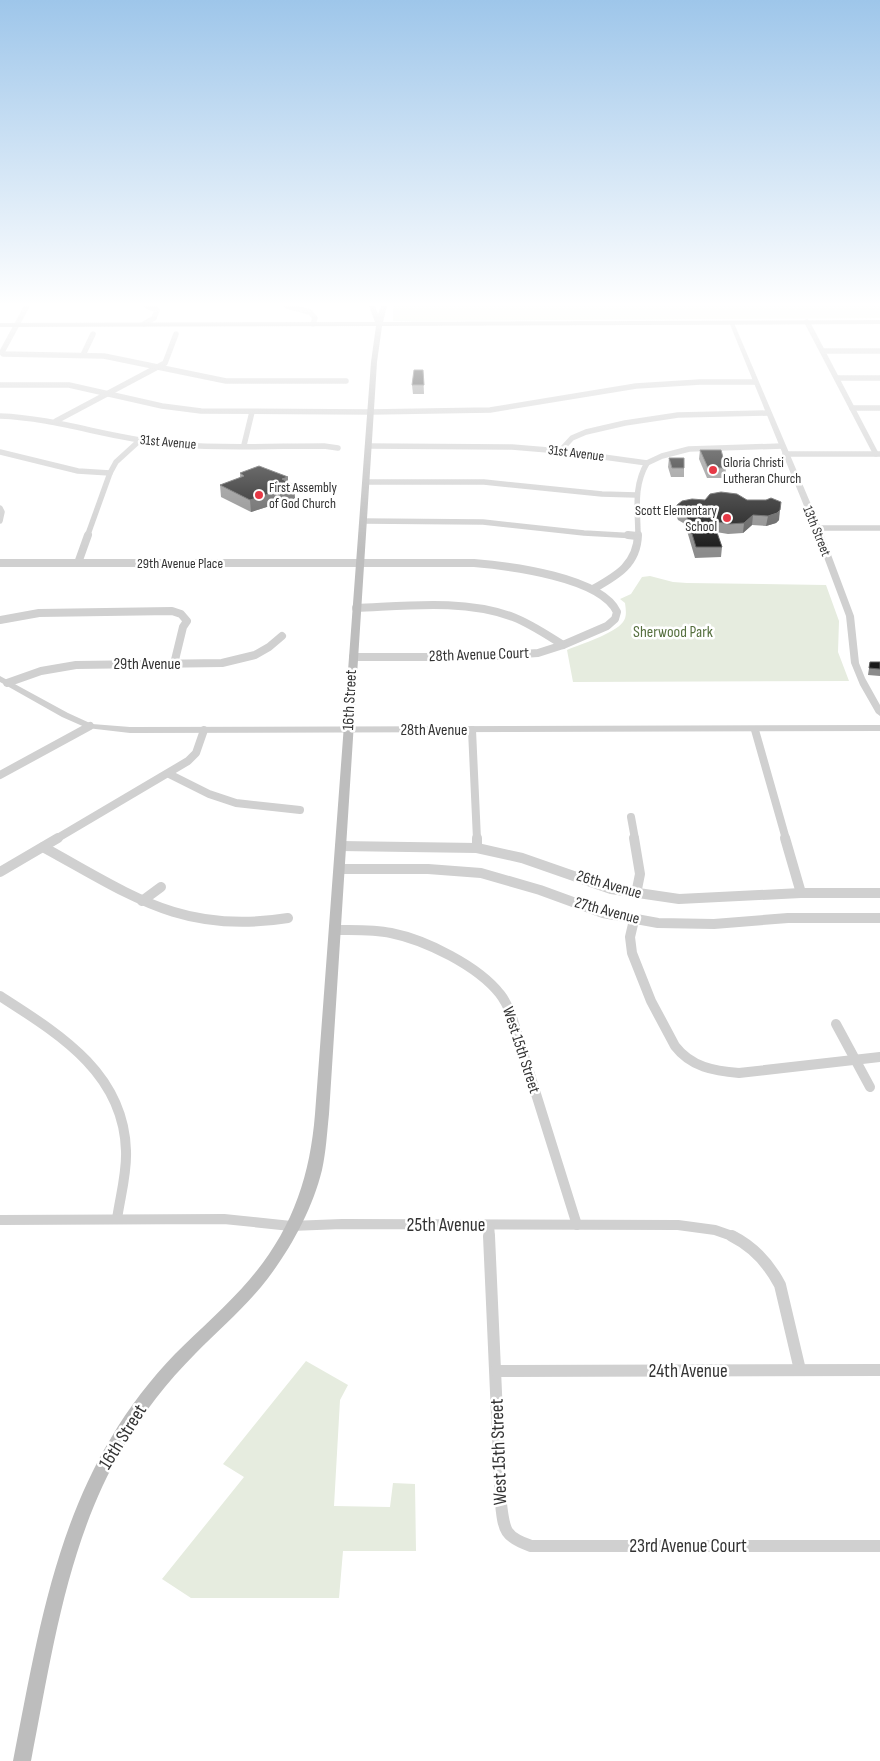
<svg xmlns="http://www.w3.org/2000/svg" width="880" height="1761" viewBox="0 0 880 1761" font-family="'Sofia Sans Condensed',sans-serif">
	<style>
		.green { fill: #e6ecdf }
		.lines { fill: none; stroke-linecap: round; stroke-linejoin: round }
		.minor-far3 { stroke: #d0d0d0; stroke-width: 5.5 }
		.minor-far2 { stroke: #d0d0d0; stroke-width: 8 }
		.minor-far1 { stroke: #d0d0d0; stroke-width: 10 }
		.minor { stroke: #d0d0d0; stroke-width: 12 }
		.tertiary { fill: #d0d0d0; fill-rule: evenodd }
		.secondary { fill: #bdbdbd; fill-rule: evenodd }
		.wall { fill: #8c8c8c }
		.shaded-wall { fill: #5f5f5f }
		.building { fill: #1a1a1a; stroke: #5f5f5f }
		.poi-dot { fill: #e63946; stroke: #fff; stroke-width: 2 }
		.labels { text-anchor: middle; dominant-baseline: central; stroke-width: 5; stroke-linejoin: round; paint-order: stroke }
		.far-street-label { font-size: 14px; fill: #333; stroke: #fff }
		.far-poi-label { font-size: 14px; fill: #333; stroke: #fff; text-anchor: start }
		.park-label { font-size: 16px; fill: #56703f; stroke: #fff }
		.street-label { font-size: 16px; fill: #333; stroke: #fff }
		.near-street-label { font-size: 19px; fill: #333; stroke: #fff }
	</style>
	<rect width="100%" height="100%" fill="#fff"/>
	<!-- green -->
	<g class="green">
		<path d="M393 306H880V318L393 321Z"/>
		<path d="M650 576 673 582 687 583 826 585 839 621 838 652 849 681 573 682 567 650C581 644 614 634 623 622 627 617 626 610 625 603L620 599 631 594 642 577Z"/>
		<path d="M306 1361 348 1385 340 1400 334 1506 390 1507 393 1483 415 1484 416 1551H343L339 1598H191L162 1579 244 1477 223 1464Z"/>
	</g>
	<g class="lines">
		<!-- minor-far3 -->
		<g class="minor-far3">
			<path d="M27 306 2 352 3 354 104 356 226 381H346"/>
			<path d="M287 306 310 312 315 318 313 324"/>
			<path d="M807 322 876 454"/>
			<path d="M144 324 154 318 157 310 147 306"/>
			<path d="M823 351H880"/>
			<path d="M83 355 93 334"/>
			<path d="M837 378H880"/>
			<path d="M0 385H69L162 406 201 411 371 412 490 410 636 386 700 382H755"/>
			<path d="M852 408H880"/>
			<path d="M0 416C55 418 106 437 161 443 215 449 270 446 324 446L338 448"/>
			<path d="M56 421 165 363 176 334"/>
			<path d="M244 445 252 412"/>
			<path d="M368 446 512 447 560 451 647 463 662 456 689 449 782 446"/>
			<path d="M560 451 572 438 586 432 625 423 678 415 768 413"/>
			<path d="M0 452 78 471 110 473"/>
			<path d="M785 454H880"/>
			<path d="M366 482H484L602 494 636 495"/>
			<path d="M0 508 2 512 0 521"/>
			<path d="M363 521 483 522 584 533 637 536"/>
			<path d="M817 528H880"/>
			<path d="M87 537 110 473 116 462 139 441"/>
			<path d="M638 537C638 510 633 487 647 463"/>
		</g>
		<!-- minor-far2 -->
		<g class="minor-far2">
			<path d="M628 535 637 536"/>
			<path d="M0 563H474C509 566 601 577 617 612L615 619 607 626 563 645 538 653 479 657H353"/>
			<path d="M78 563 88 535"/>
			<path d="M593 589C616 576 637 565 638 535"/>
			<path d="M356 608C407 606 464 599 513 617 531 624 547 635 563 645"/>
			<path d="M0 620 39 613 172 611 181 614 187 621 183 627 174 664"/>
			<path d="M7 683 41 671 76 665 222 663 255 655 269 647 282 636"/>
			<path d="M472 730 477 839"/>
			<path d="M755 730 786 839"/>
			<path d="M169 774 209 794 236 803 300 810"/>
			<path d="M0 775 90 726"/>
			<path d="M631 817 635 839"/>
			<path d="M56 839 188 761 196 753 204 730"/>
		</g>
		<!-- minor-far1 -->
		<g class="minor-far1">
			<path d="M477 838V848"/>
			<path d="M634 838 640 874 636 894"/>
			<path d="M785 838 801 893"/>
			<path d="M340 846 477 848 522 858 611 889 679 899 801 893H880"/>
			<path d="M43 847C131 895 182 935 288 918"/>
			<path d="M339 869H428L481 873 540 890 603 913 658 923 714 924 788 918H880"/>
			<path d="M0 872 58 838"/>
			<path d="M142 901 161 887"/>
			<path d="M634 920 630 937 632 953 651 1001 675 1046C691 1067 714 1071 739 1073L880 1057"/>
			<path d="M334 930C353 930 373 929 391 933 426 940 478 966 500 994 505 1000 508 1007 511 1014L577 1225"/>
			<path d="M0 996C59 1034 124 1073 126 1151 127 1174 120 1197 117 1219"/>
			<path d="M836 1024 870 1087"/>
			<path d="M0 1220 224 1219 291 1226 342 1224 678 1225 715 1230 735 1237"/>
			<path d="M489 1225 490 1237"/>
		</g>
		<!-- minor -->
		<g class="minor">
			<path d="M489 1236 501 1504C504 1531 505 1537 531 1546H880"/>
			<path d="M732 1236C754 1247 769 1264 780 1285L800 1370"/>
			<path d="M496 1371 880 1370"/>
		</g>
		<!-- tertiary -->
		<g class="tertiary">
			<path d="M729 322 734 323 821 528 854 616 859 663 865 678 880 705V716L876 713 860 685 851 663 846 616 813 528Z"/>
			<path d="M0 676 68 713 92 724 130 727 880 725V731L130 733 87 728 62 717 0 682Z"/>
		</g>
		<!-- secondary -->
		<path class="secondary" d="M369 306H375L378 314 381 306H387L383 322 880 320V324L382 326 377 362 329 1114C327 1133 326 1152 322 1170 312 1211 288 1254 261 1287 241 1311 217 1332 195 1354 167 1382 143 1413 123 1447 67 1542 52 1654 31 1761H13C35 1650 52 1536 111 1438 129 1407 151 1379 175 1354 200 1329 227 1306 250 1279 292 1230 310 1177 315 1114L371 362 376 326 0 327V323L375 322Z"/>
	</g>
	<!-- wall -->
	<g class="wall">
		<path d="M423 370 424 394H413L412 385Z"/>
		<path d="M700 450 726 468 725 478H707L699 459Z"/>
		<path d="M669 458 684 468V477H671L668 467Z"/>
		<path d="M240 473 288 477V482L295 498 279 506 276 504 251 512 221 497 220 485 240 478Z"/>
		<path d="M705 500H747L779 520 776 523 766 526 752 525 743 533 728 534 716 532 722 547 721 557 695 558 685 524 678 520 676 515 677 505Z"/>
		<path d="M870 662H880V676L868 675Z"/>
	</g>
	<!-- shaded-wall -->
	<g class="shaded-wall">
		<path d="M288 477V488L294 485 295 498 279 506 278 493 282 479Z"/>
		<path d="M275 492 276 504 251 512 250 500Z"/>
		<path d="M780 510 779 520 776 523 766 526 768 516Z"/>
		<path d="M753 515 752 525 743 533 744 523Z"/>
	</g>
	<!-- building -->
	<g class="building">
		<path d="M414 370H423L424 385H412Z"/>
		<path d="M700 450H721L726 468H708Z"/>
		<path d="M669 458H684V468H672Z"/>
		<path d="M259 466 288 477 282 479 294 485 278 493 275 492 250 500 220 485 244 476 240 473Z"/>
		<path d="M721 492 737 494 747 500H766L771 498 781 502 780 510 777 513 768 516 753 515 744 523 729 524 713 521 722 547H696L686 514 678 510 677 505 682 501 692 499 705 500 710 494Z"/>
		<path d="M870 662H880V669L869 668Z"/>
	</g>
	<!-- sky -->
	<linearGradient id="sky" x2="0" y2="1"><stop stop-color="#9ec6ea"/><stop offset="0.55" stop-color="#fff"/><stop offset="1" stop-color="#fff" stop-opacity="0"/></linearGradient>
	<rect width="880" height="553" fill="url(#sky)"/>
	<!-- markers -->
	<g class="poi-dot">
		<circle cx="713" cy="470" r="5"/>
		<circle cx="259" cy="495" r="5"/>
		<circle cx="727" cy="518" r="5"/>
	</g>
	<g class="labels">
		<!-- far-street labels -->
		<g class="far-street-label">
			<text transform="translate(168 442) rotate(5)">31st Avenue</text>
			<text transform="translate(576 453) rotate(7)">31st Avenue</text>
			<text transform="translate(817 531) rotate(68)">13th Street</text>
			<text x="180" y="563">29th Avenue Place</text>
		</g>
		<!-- far-poi labels -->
		<g class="far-poi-label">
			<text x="723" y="462">Gloria Christi<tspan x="723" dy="16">Lutheran Church</tspan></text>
			<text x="269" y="487">First Assembly<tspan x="269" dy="16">of God Church</tspan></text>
			<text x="717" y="510" text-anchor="end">Scott Elementary<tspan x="717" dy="16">School</tspan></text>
		</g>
		<!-- park labels -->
		<g class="park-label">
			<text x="673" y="632">Sherwood Park</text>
		</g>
		<!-- street labels -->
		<g class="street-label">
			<text transform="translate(479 655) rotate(-2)">28th Avenue Court</text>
			<text x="147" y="664">29th Avenue</text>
			<text transform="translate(350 700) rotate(-87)">16th Street</text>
			<text x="434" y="730">28th Avenue</text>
			<text transform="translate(609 885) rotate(16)">26th Avenue</text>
			<text transform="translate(607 911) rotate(15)">27th Avenue</text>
			<text transform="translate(521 1050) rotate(72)">West 15th Street</text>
		</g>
		<!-- near-street labels -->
		<g class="near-street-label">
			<text x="446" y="1225">25th Avenue</text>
			<text x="688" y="1371">24th Avenue</text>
			<text transform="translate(123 1437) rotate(-58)">16th Street</text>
			<text transform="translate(499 1452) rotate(-92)">West 15th Street</text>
			<text x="688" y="1546">23rd Avenue Court</text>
		</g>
	</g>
</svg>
